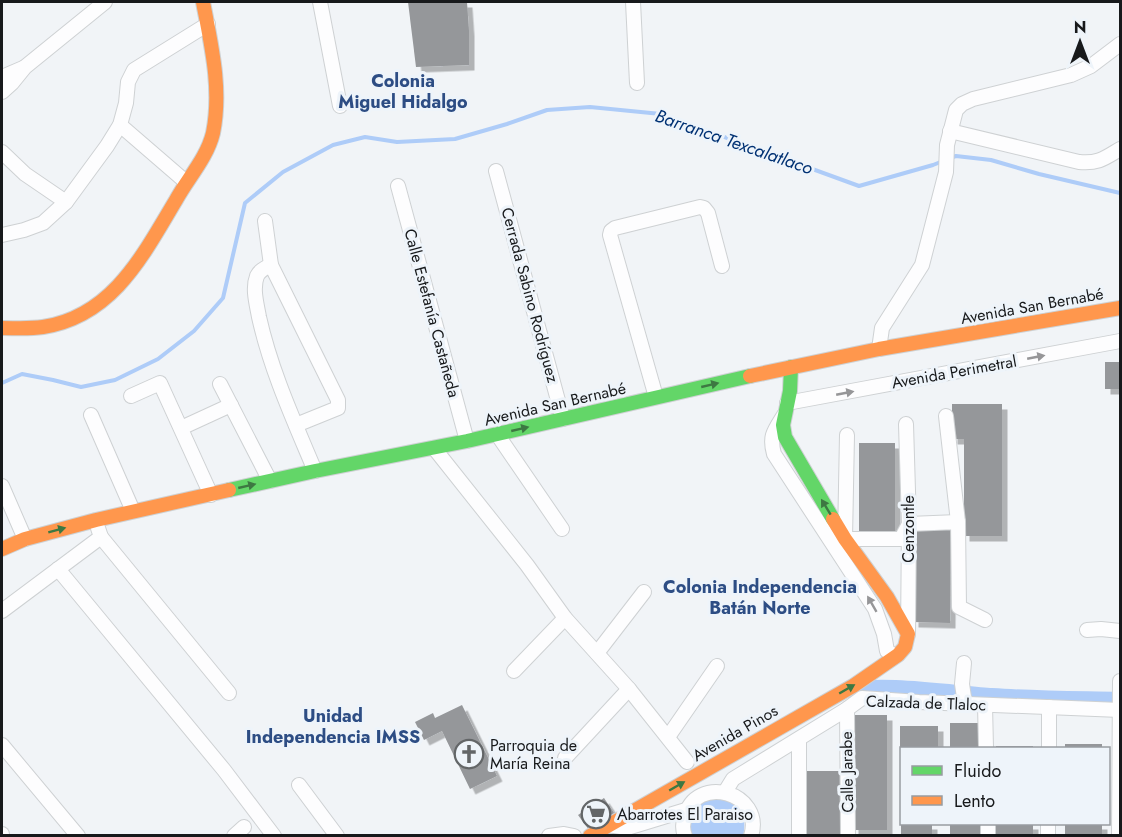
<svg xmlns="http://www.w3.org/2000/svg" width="1122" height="837" viewBox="0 0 1122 837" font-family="Jost,sans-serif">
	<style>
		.water { fill: #aeccf8 }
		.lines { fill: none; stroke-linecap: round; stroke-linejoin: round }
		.stream { stroke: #aeccf8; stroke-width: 4 }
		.canal { stroke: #aeccf8; stroke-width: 14 }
		.building { fill: #95979a; filter: url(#shadow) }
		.street-casing { stroke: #ced1d3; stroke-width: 16 }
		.fast-casing { stroke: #ced1d3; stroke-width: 16 }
		.slow-casing { stroke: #ced1d3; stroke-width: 16 }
		.street { stroke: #fdfdfe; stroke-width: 14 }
		.fast { stroke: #63d668; stroke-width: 14 }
		.slow { stroke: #ff974d; stroke-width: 14 }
		.oneway { fill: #969698 }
		.oneway2 { fill: #3d7842 }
		.labels { text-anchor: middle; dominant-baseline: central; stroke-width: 6; stroke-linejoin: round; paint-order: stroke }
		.street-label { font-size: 16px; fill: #17191b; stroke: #eef4fa }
		.poi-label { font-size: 16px; fill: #17191b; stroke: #eef4fa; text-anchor: start }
		.neighbourhood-label { font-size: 18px; font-weight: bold; fill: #2d4d84; stroke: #eef4fa }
		.water-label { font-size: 18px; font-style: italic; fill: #003173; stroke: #eef4fa }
	</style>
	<defs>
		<filter id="shadow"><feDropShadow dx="5.5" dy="5.5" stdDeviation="0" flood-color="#0004"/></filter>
	</defs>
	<rect width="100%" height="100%" fill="#f1f4f7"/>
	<!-- water -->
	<path class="water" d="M720 798C739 804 748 816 743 836L690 835C687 812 696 799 720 798Z"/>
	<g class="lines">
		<!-- stream -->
		<g class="stream">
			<path d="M950 158 956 156 991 160 1039 174 1120 193"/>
			<path d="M2 383 22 374 53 380 81 387 115 380 158 359 194 331 223 298 245 203 283 172 333 145 365 137 397 142 455 139 507 124 547 110 590 107 661 114 859 186 933 165 943 161"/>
		</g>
		<!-- canal -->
		<path class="canal" d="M851 691C870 680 965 694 992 695 1035 698 1078 698 1120 699"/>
	</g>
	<!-- building -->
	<g class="building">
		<path d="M408 2H467L469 31V65L416 67Z"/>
		<rect x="1105" y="362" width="15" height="27"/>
		<path d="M952 404H1002V536H964V439H952Z"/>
		<rect x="859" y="443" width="36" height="91"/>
		<path d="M914 530H951L950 623 913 622Z"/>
		<path d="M462 705 497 776 470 789 442 731 424 740 415 722 433 713 435 718Z"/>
		<rect x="853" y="715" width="34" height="115"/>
		<rect x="950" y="723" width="31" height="25"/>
		<rect x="900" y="726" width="38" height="22"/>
		<rect x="1065" y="744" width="37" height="4"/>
		<rect x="996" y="746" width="37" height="2"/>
		<rect x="805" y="771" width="36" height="65"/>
		<path d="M604 798 614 813 589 830 578 815Z"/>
		<rect x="901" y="824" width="31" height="10"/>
		<rect x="950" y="824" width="31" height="12"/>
		<rect x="996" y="824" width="37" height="11"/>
		<rect x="1065" y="824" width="37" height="12"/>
	</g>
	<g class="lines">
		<!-- street casing -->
		<g class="street-casing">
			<g id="street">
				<path d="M320 2 340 106"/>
				<path d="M633 2 637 83"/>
				<path d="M2 77 23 68"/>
				<path d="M2 92 12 83 25 67 105 2"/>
				<path d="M120 125 186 182"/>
				<path d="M950 131 1079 162C1098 164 1105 158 1120 149"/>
				<path d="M2 152 25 174 66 202"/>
				<path d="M496 171 563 419"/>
				<path d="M398 186 467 441"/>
				<path d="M265 221 271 265 338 400V408L296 425"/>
				<path d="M2 235 24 230 43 223 66 202 107 146 120 125 126 103 128 82 134 70 208 24"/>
				<path d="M271 265C265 268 260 270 257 276 252 289 257 305 259 317 271 371 294 421 315 471"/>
				<path d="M879 349 882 328 922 265 946 172 947 145 956 110 962 104 973 99 1071 75 1091 66 1120 44"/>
				<path d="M220 384 270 481"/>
				<path d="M131 396 160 383 211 495"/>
				<path d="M656 397 610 235 611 231 615 228 700 207 704 208 708 213 722 266"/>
				<path d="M787 403 1120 341"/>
				<path d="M91 415 133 511"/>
				<path d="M784 415C774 431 769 436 774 454L875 609 884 634 887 651 895 656"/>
				<path d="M946 416 958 522"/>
				<path d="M906 424 909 524 908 634"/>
				<path d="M181 428 231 405"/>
				<path d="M497 434 562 529"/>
				<path d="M847 435 845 539H901L909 524 958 522 959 607 985 620"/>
				<path d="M434 448 527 565 565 618 629 689 687 762"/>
				<path d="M2 486 25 539"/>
				<path d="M101 537 229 693"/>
				<path d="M58 569 224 770 274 836"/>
				<path d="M2 611 101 537 98 528"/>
				<path d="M1087 630 1101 629 1120 631"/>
				<path d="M597 653 644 592"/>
				<path d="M964 663 962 684 965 704"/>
				<path d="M514 671 565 618"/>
				<path d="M985 705 986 748"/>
				<path d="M847 709 848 836"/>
				<path d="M668 737 717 666"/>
				<path d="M799 739V836"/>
				<path d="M2 745 78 836"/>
				<path d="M1049 748V707"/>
				<path d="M565 758 629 689"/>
				<path d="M299 785 337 836"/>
				<path d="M725 792 733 779 847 709 862 698 919 702 1120 710"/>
				<path d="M988 824V836"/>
				<path d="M608 825 627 828 686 810"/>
				<path d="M2 834V836"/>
				<path d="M234 836 244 827"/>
				<path d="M549 836 564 834 574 836"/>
				<path d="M685 836C682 828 683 824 685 817 695 773 765 792 751 836"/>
				<path d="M1048 836V824"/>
				<path d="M1119 836 1120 681"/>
			</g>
		</g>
		<!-- fast casing -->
		<g class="fast-casing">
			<g id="fast">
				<path d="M791 367 790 391 783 425 785 437 833 519"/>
				<path d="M229 490 315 471 467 441 750 376"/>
			</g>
		</g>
		<!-- slow casing -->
		<g class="slow-casing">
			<g id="slow">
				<path d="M2 328C16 328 29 329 43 327 113 316 143 255 176 200 188 178 207 158 213 133 222 89 211 44 203 2"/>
				<path d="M750 376 879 349 1120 308"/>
				<path d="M2 549 25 539 96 520 229 490"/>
				<path d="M590 836 853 686 898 655 905 647 908 634 887 597 845 539 833 519"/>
			</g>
		</g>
		<!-- street -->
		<use href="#street" class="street"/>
		<!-- fast -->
		<use href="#fast" class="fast"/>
		<!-- slow -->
		<use href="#slow" class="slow"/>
	</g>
	<!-- one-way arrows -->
	<defs><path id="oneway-solid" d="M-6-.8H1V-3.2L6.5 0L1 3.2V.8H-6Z" transform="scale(1.5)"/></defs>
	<g class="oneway">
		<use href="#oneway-solid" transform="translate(1036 357) rotate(-11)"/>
		<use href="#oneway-solid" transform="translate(845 393) rotate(-11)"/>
		<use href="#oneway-solid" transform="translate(872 604) rotate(-120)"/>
	</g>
	<g class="oneway2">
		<use href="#oneway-solid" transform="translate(710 385) rotate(-13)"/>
		<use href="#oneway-solid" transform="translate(520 429) rotate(-13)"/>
		<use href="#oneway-solid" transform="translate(247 486) rotate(-13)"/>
		<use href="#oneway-solid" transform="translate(826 507) rotate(-121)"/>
		<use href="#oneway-solid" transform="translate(57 530) rotate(-15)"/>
		<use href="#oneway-solid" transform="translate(847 689) rotate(-30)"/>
		<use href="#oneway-solid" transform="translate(677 786) rotate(-30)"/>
	</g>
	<!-- icons -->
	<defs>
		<g id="church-ring" transform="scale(1.5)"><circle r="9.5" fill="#eef4fa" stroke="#636668" stroke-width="1.5"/><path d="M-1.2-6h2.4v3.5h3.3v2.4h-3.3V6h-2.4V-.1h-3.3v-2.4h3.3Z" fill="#636668"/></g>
		<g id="supermarket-ring" transform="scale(1.5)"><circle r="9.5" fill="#eef4fa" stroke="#636668" stroke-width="1.5"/><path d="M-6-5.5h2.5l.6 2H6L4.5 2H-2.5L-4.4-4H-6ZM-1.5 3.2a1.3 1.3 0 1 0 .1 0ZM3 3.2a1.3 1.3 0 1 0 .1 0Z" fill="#636668"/></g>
	</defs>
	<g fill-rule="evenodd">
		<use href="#church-ring" x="469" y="754"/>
		<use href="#supermarket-ring" x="596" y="814"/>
	</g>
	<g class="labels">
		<!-- street labels -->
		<g class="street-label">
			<text transform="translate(530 295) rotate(75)">Cerrada Sabino Rodríguez</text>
			<text transform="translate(1032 306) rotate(-10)">Avenida San Bernabé</text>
			<text transform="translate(432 313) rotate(75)">Calle Estefanía Castañeda</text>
			<text transform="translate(954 372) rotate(-10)">Avenida Perimetral</text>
			<text transform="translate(555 404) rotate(-13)">Avenida San Bernabé</text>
			<text transform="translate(908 529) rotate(-90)">Cenzontle</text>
			<text transform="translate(926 703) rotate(2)">Calzada de Tlaloc</text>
			<text transform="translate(735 733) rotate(-30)">Avenida Pinos</text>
			<text transform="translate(847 772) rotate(-91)">Calle Jarabe</text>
		</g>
		<!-- poi labels -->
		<g class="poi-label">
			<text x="490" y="745">Parroquia de<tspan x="490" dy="18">María Reina</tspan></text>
			<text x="617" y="814">Abarrotes El Paraiso</text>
		</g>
		<!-- neighbourhood labels -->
		<g class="neighbourhood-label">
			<text x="403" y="81">Colonia<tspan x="403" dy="21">Miguel Hidalgo</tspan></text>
			<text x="760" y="587">Colonia Independencia<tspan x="760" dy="21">Batán Norte</tspan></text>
			<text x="333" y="716">Unidad<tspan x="333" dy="21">Independencia IMSS</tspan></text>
		</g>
		<!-- water labels -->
		<g class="water-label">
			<text transform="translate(734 142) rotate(19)">Barranca Texcalatlaco</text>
		</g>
	</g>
	<!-- border -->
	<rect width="1122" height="837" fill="none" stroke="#17191b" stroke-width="6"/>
	<!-- legend -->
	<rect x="900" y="747" width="210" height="78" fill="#eef4fa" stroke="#989ca1" stroke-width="1.5"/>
	<rect x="912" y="766" width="30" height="9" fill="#63d668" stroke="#989ca1" stroke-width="1.5"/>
	<text x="954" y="777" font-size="18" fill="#17191b">Fluido</text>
	<rect x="912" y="796" width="30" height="9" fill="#ff974d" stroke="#989ca1" stroke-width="1.5"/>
	<text x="954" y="807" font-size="18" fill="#17191b">Lento</text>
	<!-- north arrow -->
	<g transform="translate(1080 42)" stroke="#eef4fa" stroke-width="4.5" paint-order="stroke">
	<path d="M0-4.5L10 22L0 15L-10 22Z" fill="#17191b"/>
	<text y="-9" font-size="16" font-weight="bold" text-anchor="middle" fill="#17191b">N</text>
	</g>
</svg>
